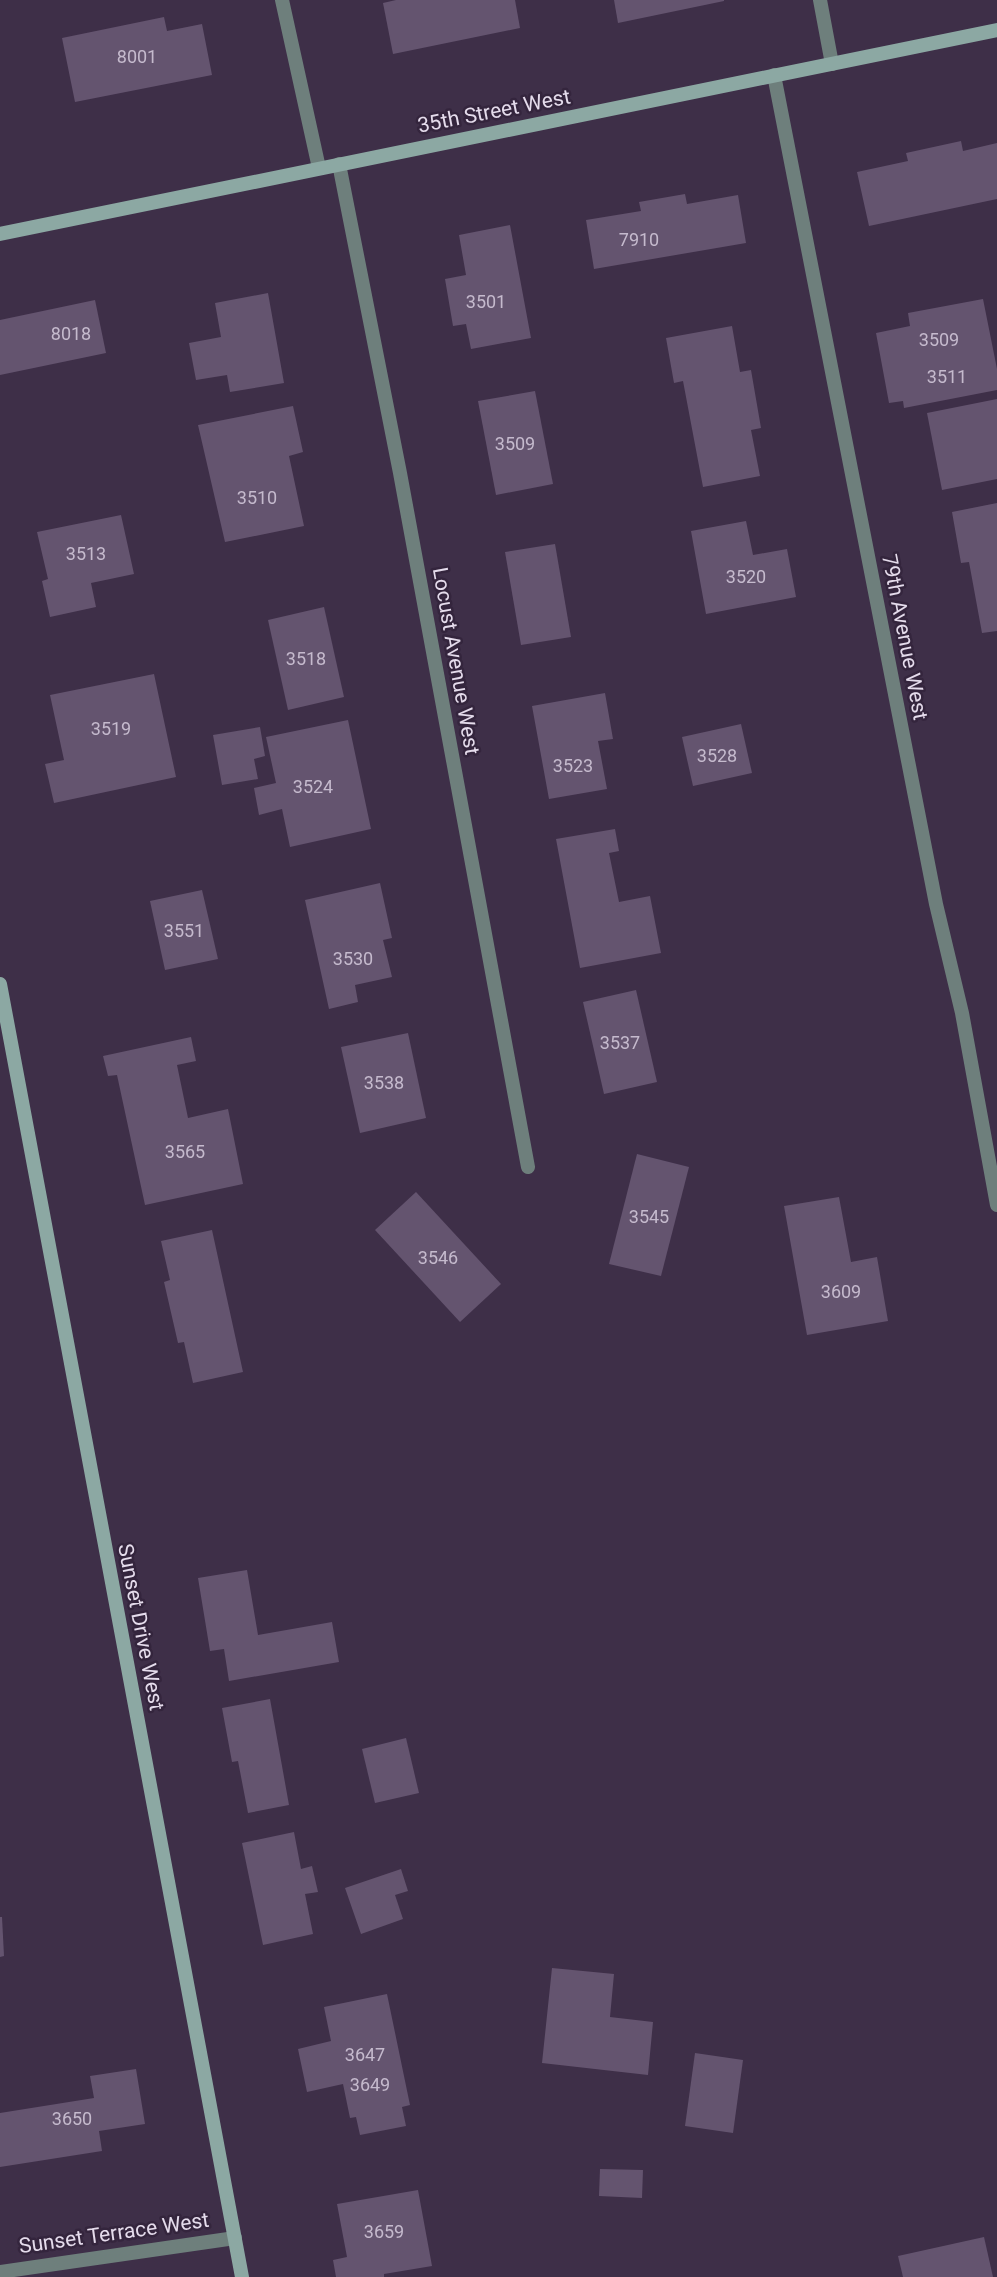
<svg xmlns="http://www.w3.org/2000/svg" width="997" height="2277" viewBox="0 0 997 2277" font-family="Roboto,sans-serif">
	<style>
		.building { fill: #64546f }
		.lines { fill: none; stroke-linecap: round; stroke-linejoin: round }
		.street { stroke: #6e7f7c; stroke-width: 14 }
		.secondary { stroke: #8ca8a3; stroke-width: 14 }
		.labels { text-anchor: middle; dominant-baseline: central; stroke-width: 5; stroke-linejoin: round; paint-order: stroke }
		.number-label { font-size: 18px; fill: #c5bacd }
		.street-label { font-size: 21px; fill: #e5dcec; stroke: #34253d }
	</style>
	<rect width="100%" height="100%" fill="#3e2f48"/>
	<!-- building -->
	<g class="building">
		<path d="M396 0H515L520 28 393 54 383 3Z"/>
		<path d="M614 0H724V1L618 23Z"/>
		<path d="M164 17 167 31 202 24 212 75 75 102 62 38Z"/>
		<path d="M961 141 963 151 997 143V199L869 226 857 172 908 161 906 153Z"/>
		<path d="M685 194 687 204 738 195 746 243 594 269 586 220 641 211 639 202Z"/>
		<path d="M510 225 531 338 471 349 466 324 453 326 445 279 466 275 459 235Z"/>
		<path d="M268 293 284 383 230 392 227 375 196 380 189 343 221 337 215 303Z"/>
		<path d="M983 299 997 369V390L904 408 903 401 889 403 876 333 910 326 908 313Z"/>
		<path d="M95 300 106 353 0 375V320Z"/>
		<path d="M732 326 740 372 751 370 761 428 751 430 760 476 703 487 683 381 674 383 666 338Z"/>
		<path d="M535 391 553 484 496 495 478 401Z"/>
		<path d="M997 399V479L942 490 927 413Z"/>
		<path d="M293 406 303 452 289 456 304 526 225 542 198 425Z"/>
		<path d="M997 503V631L982 633 969 562 961 563 952 512Z"/>
		<path d="M121 515 134 574 91 583 96 607 50 617 42 581 48 579 37 532Z"/>
		<path d="M746 521 753 555 787 549 796 597 706 614 691 531Z"/>
		<path d="M555 544 571 637 521 645 505 552Z"/>
		<path d="M324 607 344 697 288 710 268 620Z"/>
		<path d="M154 674 176 777 54 803 45 764 64 760 50 695Z"/>
		<path d="M605 693 613 739 598 741 607 789 549 799 532 706Z"/>
		<path d="M348 720 371 829 290 847 282 809 259 815 254 788 276 783 266 737Z"/>
		<path d="M741 724 752 773 693 786 682 737Z"/>
		<path d="M260 727 265 756 254 759 258 779 222 785 213 735Z"/>
		<path d="M615 829 619 851 609 853 619 902 650 896 661 953 580 968 556 839Z"/>
		<path d="M380 883 392 938 383 940 392 977 355 985 358 1002 329 1009 305 900Z"/>
		<path d="M202 890 218 959 165 970 150 901Z"/>
		<path d="M636 990 657 1082 604 1094 583 1002Z"/>
		<path d="M408 1033 426 1118 360 1133 341 1047Z"/>
		<path d="M191 1037 196 1061 177 1065 188 1118 228 1109 243 1184 145 1205 117 1075 108 1076 103 1056Z"/>
		<path d="M637 1154 689 1167 661 1276 609 1264Z"/>
		<path d="M416 1192 501 1284 460 1322 375 1230Z"/>
		<path d="M839 1197 851 1262 877 1257 888 1321 807 1335 784 1206Z"/>
		<path d="M212 1230 243 1372 193 1383 184 1342 178 1343 164 1282 170 1280 161 1241Z"/>
		<path d="M247 1570 258 1635 332 1622 339 1662 229 1681 224 1649 210 1651 198 1578Z"/>
		<path d="M270 1699 289 1805 248 1813 238 1761 232 1762 222 1708Z"/>
		<path d="M406 1738 419 1793 375 1803 362 1749Z"/>
		<path d="M294 1832 301 1869 312 1866 318 1892 305 1894 313 1934 263 1945 242 1843Z"/>
		<path d="M401 1869 408 1891 395 1895 403 1919 361 1934 345 1888Z"/>
		<path d="M0 1917H2L4 1956 0 1957Z"/>
		<path d="M552 1968 614 1974 610 2017 653 2022 648 2075 542 2063Z"/>
		<path d="M387 1994 410 2105 402 2107 406 2126 360 2135 356 2117 350 2118 343 2084 307 2092 298 2049 331 2041 324 2007Z"/>
		<path d="M695 2053 743 2060 733 2133 685 2126Z"/>
		<path d="M136 2069 145 2124 99 2131 102 2151 0 2167V2113L94 2098 90 2076Z"/>
		<path d="M600 2169 643 2170 642 2198 599 2196Z"/>
		<path d="M418 2190 432 2266 384 2274V2277H336L333 2260 347 2257 337 2204Z"/>
		<path d="M984 2237 993 2277H903L898 2256Z"/>
	</g>
	<g class="lines">
		<!-- street -->
		<g class="street">
			<path d="M282 0 319 168"/>
			<path d="M820 0 832 64"/>
			<path d="M774 75 936 904 962 1013 997 1205"/>
			<path d="M339 164 400 473 528 1167"/>
			<path d="M0 2272 235 2238"/>
		</g>
		<!-- secondary -->
		<g class="secondary">
			<path d="M0 234 997 30"/>
			<path d="M0 984 242 2277"/>
		</g>
	</g>
	<g class="labels">
		<!-- number labels -->
		<g class="number-label">
			<text x="137" y="56">8001</text>
			<text x="639" y="239">7910</text>
			<text x="486" y="301">3501</text>
			<text x="71" y="333">8018</text>
			<text x="939" y="339">3509</text>
			<text x="947" y="376">3511</text>
			<text x="515" y="443">3509</text>
			<text x="257" y="497">3510</text>
			<text x="86" y="553">3513</text>
			<text x="746" y="576">3520</text>
			<text x="306" y="658">3518</text>
			<text x="111" y="728">3519</text>
			<text x="717" y="755">3528</text>
			<text x="573" y="765">3523</text>
			<text x="313" y="786">3524</text>
			<text x="184" y="930">3551</text>
			<text x="353" y="958">3530</text>
			<text x="620" y="1042">3537</text>
			<text x="384" y="1082">3538</text>
			<text x="185" y="1151">3565</text>
			<text x="649" y="1216">3545</text>
			<text x="438" y="1257">3546</text>
			<text x="841" y="1291">3609</text>
			<text x="365" y="2054">3647</text>
			<text x="370" y="2084">3649</text>
			<text x="72" y="2118">3650</text>
			<text x="384" y="2231">3659</text>
		</g>
		<!-- street labels -->
		<g class="street-label">
			<text transform="translate(494 111) rotate(-11)">35th Street West</text>
			<text transform="translate(905 637) rotate(79)">79th Avenue West</text>
			<text transform="translate(456 661) rotate(80)">Locust Avenue West</text>
			<text transform="translate(141 1627) rotate(79)">Sunset Drive West</text>
			<text transform="translate(114 2233) rotate(-8)">Sunset Terrace West</text>
		</g>
	</g>
</svg>
